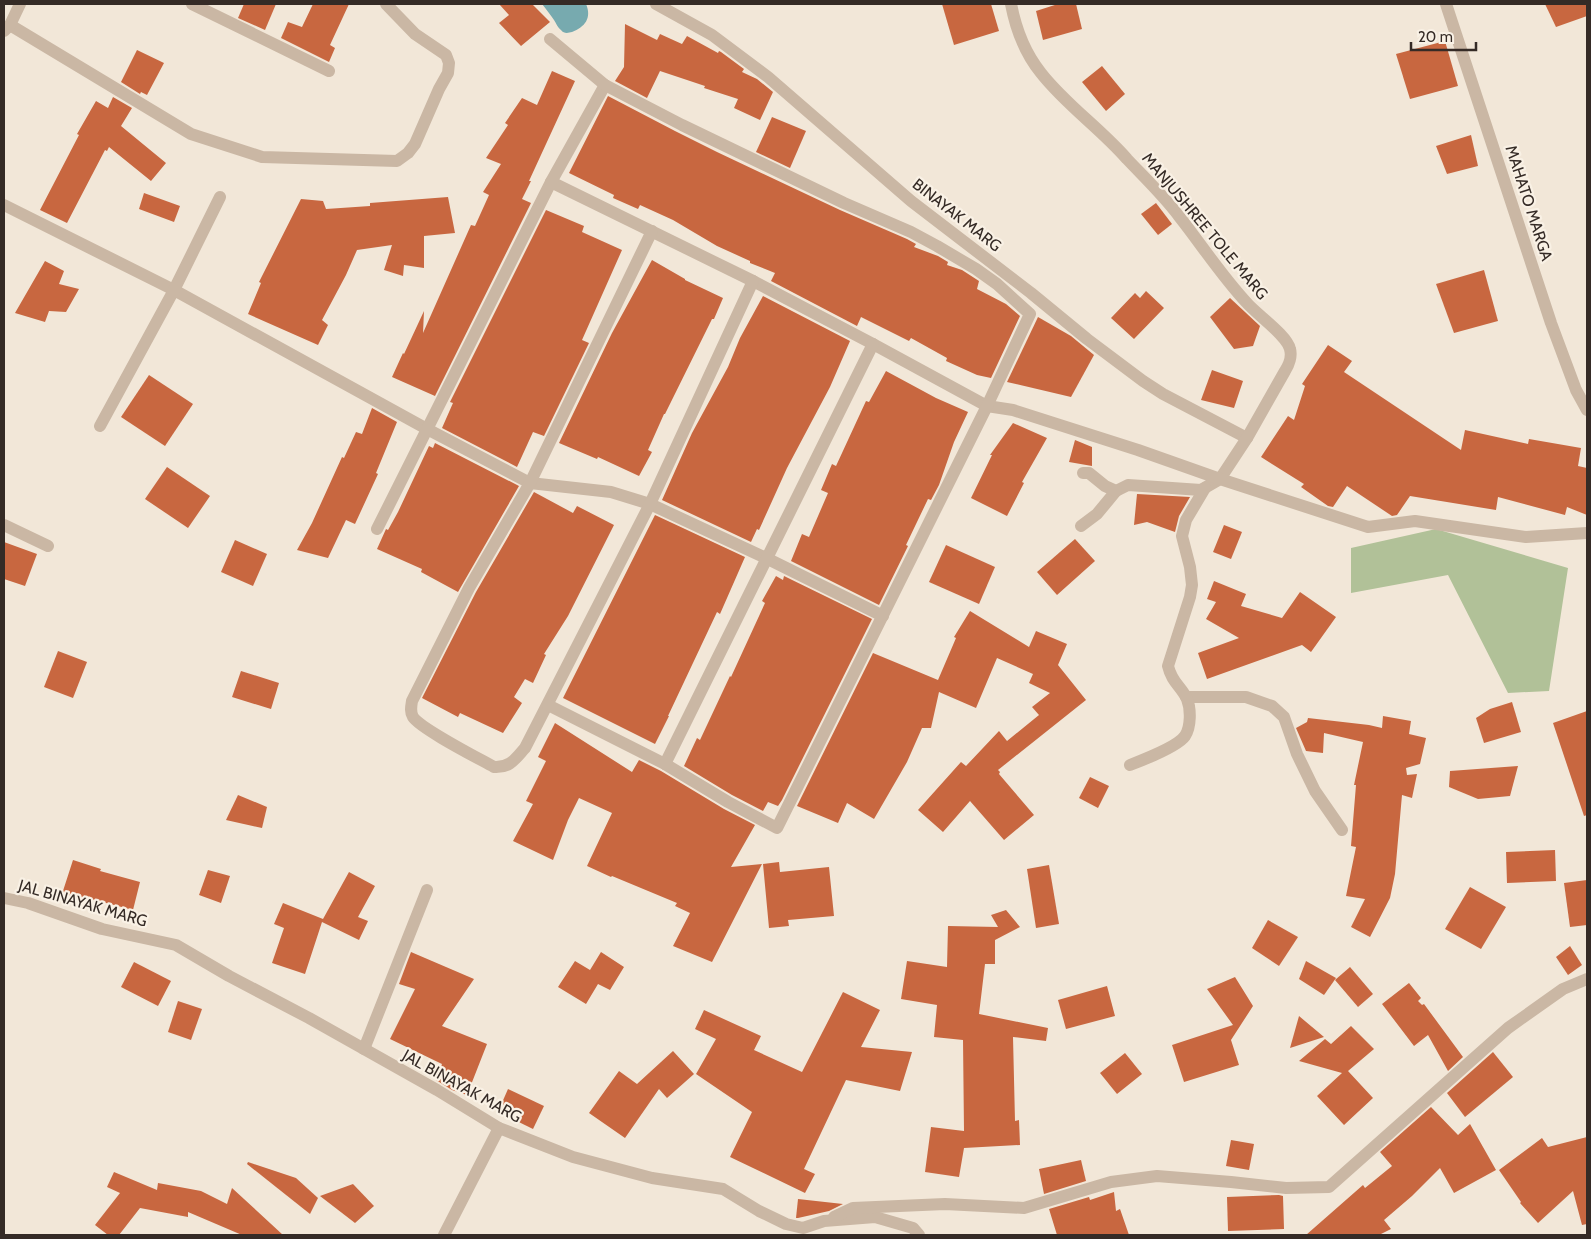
<svg xmlns="http://www.w3.org/2000/svg" width="1591" height="1239" viewBox="0 0 1591 1239" font-family="Cabin,sans-serif">
	<style>
		.green { fill: #b1c198 }
		.water { fill: #77aaaf }
		.building { fill: #c86740 }
		.lines { fill: none; stroke-linecap: round; stroke-linejoin: round }
		.minor { stroke: #cab7a4; stroke-width: 12 }
		.tertiary { stroke: #cab7a4; stroke-width: 12 }
		.labels { text-anchor: middle; dominant-baseline: central; stroke-width: 4.5; stroke-linejoin: round; paint-order: stroke }
		.street-label { font-size: 16px; fill: #352b26; stroke: #f9f1e5 }
	</style>
	<rect width="100%" height="100%" fill="#f2e7d8"/>
	<!-- green -->
	<path class="green" d="M1436 529 1568 568 1549 691 1508 693 1448 575 1351 593V548Z"/>
	<!-- water -->
	<path class="water" d="M542 4H586C592 18 585 27 572 32 568 33 564 34 561 30 558 28 556 23 554 20 550 14 546 9 542 4Z"/>
	<!-- building -->
	<g class="building">
		<path d="M244 4H276L265 30 238 18Z"/>
		<path d="M313 4H349L330 45 335 48 329 62 281 38 288 22 302 27Z"/>
		<path d="M499 4H532L550 22 521 46 499 23 509 15Z"/>
		<path d="M942 4H991L999 31 954 45Z"/>
		<path d="M1058 4H1076L1082 29 1043 40 1036 11Z"/>
		<path d="M1545 4H1587V16L1556 27Z"/>
		<path d="M625 24 657 40 660 34 682 44 687 36 718 53 719 51 721 52 744 69 742 72 757 79 773 92 760 120 734 108 738 99 704 88 705 86 660 71 647 98 615 81 624 67Z"/>
		<path d="M1445 41 1458 86 1410 99 1396 54Z"/>
		<path d="M137 50 164 63 147 95 141 92 140 94 121 82Z"/>
		<path d="M1102 66 1125 94 1106 111 1082 82Z"/>
		<path d="M552 71 575 81 529 181H531L522 199 531 203 435 396 392 377 403 353 404 354 424 311 423 333 471 225 475 226 489 195 483 192 501 164 486 158 508 125 505 123 522 98 537 105Z"/>
		<path d="M608 96 675 131 717 152 840 210 907 239 916 244 914 247 938 256 948 262 947 265 962 270 979 281 977 289 1006 304 1020 316 991 378 977 375 946 361 947 358 911 338 909 341 861 317 857 326 771 281 775 273 750 263V261L717 246 673 220 640 205 638 209 613 198 614 195 569 173Z"/>
		<path d="M113 97 132 108 121 126 166 163 151 181 109 147 107 151 105 150 67 223 40 210 79 135 77 134 96 101 108 108Z"/>
		<path d="M772 117 806 131 790 168 756 152Z"/>
		<path d="M1471 135 1478 166 1447 174 1436 146Z"/>
		<path d="M144 193 180 206 174 222 139 209Z"/>
		<path d="M448 197 455 233 424 236V268L404 265 403 276 384 270 392 245 357 250 346 275 322 320 328 325 318 345 248 314 261 283 259 282 301 199 323 201 326 209 370 206V203Z"/>
		<path d="M1156 203 1172 224 1158 235 1141 214Z"/>
		<path d="M546 210 584 226 582 232 622 250 582 340 589 343 544 436 533 432 517 467 442 428 453 403 450 402Z"/>
		<path d="M652 260 685 279V280L723 298 714 319H712L665 414H664L648 450 652 452 639 476 598 457 597 459 559 443 612 333Z"/>
		<path d="M45 261 64 271 59 284 79 289 66 312 49 311 45 322 15 313Z"/>
		<path d="M1484 270 1498 321 1454 333 1436 284Z"/>
		<path d="M1146 291 1164 308 1134 339 1111 318 1135 293 1140 298Z"/>
		<path d="M763 296 850 341 830 387 787 468 759 530 757 529 751 542 662 500 692 433 728 367 740 338Z"/>
		<path d="M1230 298 1260 326 1253 346 1234 349 1210 317Z"/>
		<path d="M1038 317 1071 336 1094 355 1071 397 1007 382Z"/>
		<path d="M1328 345 1352 361 1344 372 1461 450 1465 430 1528 444 1529 439 1581 448 1578 466 1587 468V515L1567 507 1565 515 1498 497 1496 510 1410 496 1397 515 1392 516 1347 486 1333 507 1328 506 1301 487 1304 484 1261 457 1288 416 1294 420 1305 386 1302 384Z"/>
		<path d="M1212 370 1243 381 1234 408 1201 400Z"/>
		<path d="M886 371 936 398 968 412 954 442 939 485 931 500 928 499 906 545 908 546 879 605 791 561 802 534 809 537 828 493 821 490 832 464 836 466 866 401 869 402Z"/>
		<path d="M149 375 193 404 165 446 121 417Z"/>
		<path d="M372 408 397 422 376 473 378 474 355 524 346 520 328 558 297 550 312 523 342 457 344 458 356 432 362 434Z"/>
		<path d="M1013 423 1047 438 1022 482 1024 483 1007 516 971 498 992 455H990Z"/>
		<path d="M1075 440 1092 447V466L1069 462Z"/>
		<path d="M435 443 519 486 458 592 421 572 422 569 377 549 386 529 388 530 398 512 429 446 433 448Z"/>
		<path d="M167 467 210 496 188 528 145 499Z"/>
		<path d="M534 492 573 513 577 506 614 525 568 616 544 654 546 655 533 683 525 679 514 697 522 703 503 733 460 713 458 717 422 698 476 592Z"/>
		<path d="M1137 494 1190 497 1179 516 1175 532 1147 522 1134 525Z"/>
		<path d="M655 515 745 557 720 614 717 612 668 716H669L655 744 563 698Z"/>
		<path d="M1224 525 1242 532 1231 559 1213 552Z"/>
		<path d="M1075 539 1095 561 1057 595 1037 572Z"/>
		<path d="M235 540 267 554 253 586 221 572Z"/>
		<path d="M4 542 37 554 25 586 4 579Z"/>
		<path d="M946 545 995 567 979 604 929 582Z"/>
		<path d="M776 576 783 580 784 576 872 619 782 800 778 806 768 802 763 811 732 795 684 766 697 738 700 740 730 676 731 677 765 603 762 601Z"/>
		<path d="M1214 581 1246 594 1241 606 1282 618 1300 592 1336 617 1311 652 1302 645 1207 679 1198 653 1239 638 1206 619 1216 602 1207 599Z"/>
		<path d="M970 611 1029 647 1036 631 1067 644 1058 665 1086 700 998 770 1000 772 999 774 1034 815 1004 840 970 801 943 832 918 810 961 762 966 766 999 731 1007 741 1039 715 1032 707 1050 693 1029 683 1033 674 997 658 976 708 939 692 931 728H922L907 762 874 819 847 803 838 823 797 806 873 653 938 680 956 638 954 637Z"/>
		<path d="M58 651 87 662 73 698 44 687Z"/>
		<path d="M241 671 279 683 271 709 232 697Z"/>
		<path d="M1512 702 1521 732 1484 743 1476 718 1490 709Z"/>
		<path d="M1587 711V815L1584 816 1553 723Z"/>
		<path d="M1383 716 1411 721 1409 734 1426 738 1420 764 1406 768 1407 775 1417 774 1412 798 1402 795 1395 874 1390 898 1370 937 1351 927 1365 899 1346 896 1356 847 1351 846 1356 785H1354L1363 742 1324 733 1323 753 1306 751 1296 728 1307 722 1308 718 1369 725 1382 728Z"/>
		<path d="M555 723 632 772 639 760 661 771 724 809 755 825 731 867 762 864 712 962 673 946 690 913 675 906 677 903 612 876 611 877 587 866 612 813 579 798 568 820 553 860 513 841 533 804 526 801 546 761 538 757Z"/>
		<path d="M1518 766 1510 796 1478 799 1449 787 1450 771Z"/>
		<path d="M1090 777 1109 786 1098 808 1079 798Z"/>
		<path d="M238 795 267 807 262 828 226 820Z"/>
		<path d="M1555 850 1556 881 1507 883 1506 852Z"/>
		<path d="M73 860 101 869 100 871 140 882 133 910 91 899 90 903 62 894Z"/>
		<path d="M779 862 780 872 829 867 834 916 788 920 789 926 769 928 763 864Z"/>
		<path d="M1049 865 1059 924 1036 928 1027 869Z"/>
		<path d="M208 870 230 876 221 903 199 895Z"/>
		<path d="M349 872 375 886 358 917 368 921 359 940 322 922 305 974 272 963 284 928 274 924 283 903 323 919Z"/>
		<path d="M1587 880V925L1570 927 1564 883Z"/>
		<path d="M1470 887 1506 907 1481 949 1445 929Z"/>
		<path d="M1006 910 1020 927 995 940V964H985L979 1014 1048 1028 1046 1041 1013 1037 1015 1121 1019 1120 1020 1145 964 1148 959 1177 925 1172 931 1127 964 1131 963 1040 934 1037 937 1005 901 999 907 961 947 967 948 926 998 927 991 915Z"/>
		<path d="M1268 920 1298 937 1279 966 1252 948Z"/>
		<path d="M1570 946 1582 965 1568 975 1556 957Z"/>
		<path d="M411 952 474 979 442 1026 487 1044 467 1095 452 1090 436 1080 442 1064 390 1039 415 989 399 984Z"/>
		<path d="M601 952 624 967 610 990 598 984 586 1004 558 987 575 961 590 970Z"/>
		<path d="M1306 961 1336 978 1324 995 1299 979Z"/>
		<path d="M134 962 171 981 158 1006 121 987Z"/>
		<path d="M1350 967 1373 994 1358 1007 1335 980Z"/>
		<path d="M1235 977 1253 1006 1231 1040 1239 1065 1184 1082 1172 1045 1233 1025 1207 989Z"/>
		<path d="M1409 983 1421 998 1418 1001 1422 1005 1424 1004 1463 1057 1448 1071 1428 1035 1414 1046 1382 1004Z"/>
		<path d="M1107 986 1115 1016 1066 1029 1058 1000Z"/>
		<path d="M843 992 880 1010 861 1047 912 1052 900 1091 846 1080 804 1169 815 1174 805 1193 730 1157 752 1112 696 1074 716 1039 695 1029 704 1010 761 1036 754 1050 802 1072Z"/>
		<path d="M178 1001 202 1009 191 1040 168 1032Z"/>
		<path d="M1299 1016 1324 1037 1290 1048Z"/>
		<path d="M1351 1026 1374 1049 1348 1071 1373 1098 1344 1125 1317 1096 1342 1073 1299 1061 1325 1039 1331 1044Z"/>
		<path d="M673 1051 694 1074 667 1098 659 1089 625 1138 589 1113 619 1071 637 1084Z"/>
		<path d="M1493 1052 1513 1077 1465 1117 1447 1093Z"/>
		<path d="M1125 1053 1142 1074 1117 1094 1100 1073Z"/>
		<path d="M508 1089 544 1106 533 1129 498 1112Z"/>
		<path d="M1431 1107 1458 1135 1470 1124 1496 1170 1454 1193 1440 1168 1412 1196 1384 1220 1391 1229 1379 1235H1306L1363 1185 1365 1188 1392 1166 1380 1152Z"/>
		<path d="M1587 1137V1224L1582 1225 1573 1191 1538 1223 1520 1203 1521 1202 1499 1170 1542 1138 1548 1147Z"/>
		<path d="M1231 1140 1254 1144 1249 1170 1226 1166Z"/>
		<path d="M1081 1160 1086 1181 1044 1194 1039 1169Z"/>
		<path d="M248 1162 296 1178 318 1198 310 1214 247 1164Z"/>
		<path d="M114 1172 157 1190 158 1183 201 1191 227 1204 232 1188 283 1235H242L188 1212V1217L140 1208 119 1235H108L95 1225 120 1193 107 1187Z"/>
		<path d="M353 1184 374 1206 355 1223 320 1196Z"/>
		<path d="M1114 1192 1116 1211 1120 1209 1129 1235H1057L1049 1209 1089 1197 1090 1200Z"/>
		<path d="M1279 1195 1283 1196 1284 1229 1228 1231 1227 1197Z"/>
		<path d="M798 1199 843 1204 829 1211 798 1218H796Z"/>
	</g>
	<g class="lines">
		<!-- minor -->
		<g class="minor">
			<path d="M192 4 329 71"/>
			<path d="M656 4 712 35 768 77 911 201 1031 293 1087 339 1143 381 1163 394 1247 438"/>
			<path d="M1011 4C1016 30 1024 52 1041 73 1066 105 1100 128 1127 159 1144 177 1163 195 1178 215 1201 244 1221 275 1246 302 1256 314 1287 335 1290 349 1292 356 1289 365 1285 371L1247 438 1220 479 1201 490 1128 485 1116 491 1097 514 1081 526"/>
			<path d="M1446 4 1551 323 1576 390 1587 410"/>
			<path d="M10 25 191 134 262 157 397 161 408 153 415 144 439 89 448 73 449 63 446 55 415 34 386 4"/>
			<path d="M551 182 753 281 873 344 987 406 1013 410 1138 450 1220 479 1368 527 1415 521 1526 537 1587 533"/>
			<path d="M4 205 174 290 427 429 530 483 611 492 650 504 768 559 883 616"/>
			<path d="M652 231 530 483 469 588 412 701C411 707 410 712 413 717 421 729 478 758 494 767 510 768 515 759 525 748L650 504 753 281"/>
			<path d="M100 426 174 290 220 197"/>
			<path d="M1083 473H1089L1105 486 1116 491"/>
			<path d="M4 525 48 546"/>
			<path d="M377 529 551 182 605 85"/>
			<path d="M1186 697H1246L1272 706 1284 717 1297 754 1315 791 1342 830"/>
			<path d="M548 705 665 764 728 802 777 828 987 406 1030 314 997 284 976 269 937 246 911 232 844 203 682 125 605 85 550 39"/>
			<path d="M665 764 873 344"/>
			<path d="M1130 765C1143 760 1178 746 1185 736 1191 727 1191 709 1187 699 1181 686 1172 683 1168 666L1190 597 1192 585 1190 567 1182 536 1186 520 1205 488"/>
			<path d="M4 898 28 903 102 929 176 945 229 976 309 1018 437 1090 499 1128 573 1157 652 1178 723 1189 759 1211 786 1224 803 1228 824 1221 875 1217 913 1228 919 1235"/>
			<path d="M364 1049 427 890"/>
			<path d="M834 1217 853 1208 945 1204 1024 1208 1111 1182 1157 1176 1231 1182 1286 1188 1329 1187 1508 1028 1563 989 1587 979"/>
			<path d="M444 1235 499 1128"/>
		</g>
		<!-- tertiary -->
		<path class="tertiary" d="M4 31 10 25 20 4"/>
	</g>
	<g class="labels">
		<!-- street labels -->
		<g class="street-label">
			<text transform="translate(1529 203) rotate(72)">MAHATO MARGA</text>
			<text transform="translate(957 215) rotate(38)">BINAYAK MARG</text>
			<text transform="translate(1205 226) rotate(50)">MANJUSHREE TOLE MARG</text>
			<text transform="translate(83 903) rotate(16)">JAL BINAYAK MARG</text>
			<text transform="translate(462 1086) rotate(29)">JAL BINAYAK MARG</text>
		</g>
	</g>
	<!-- border -->
	<rect width="1591" height="1239" fill="none" stroke="#352b26" stroke-width="10"/>
	<!-- scale -->
	<path d="M1411 42v8h65v-8" fill="none" stroke="#352b26" stroke-width="2.5"/>
	<text x="1418" y="42" font-size="15" fill="#352b26" stroke="#f9f1e5" stroke-width="4" paint-order="stroke">20 m</text>
</svg>
